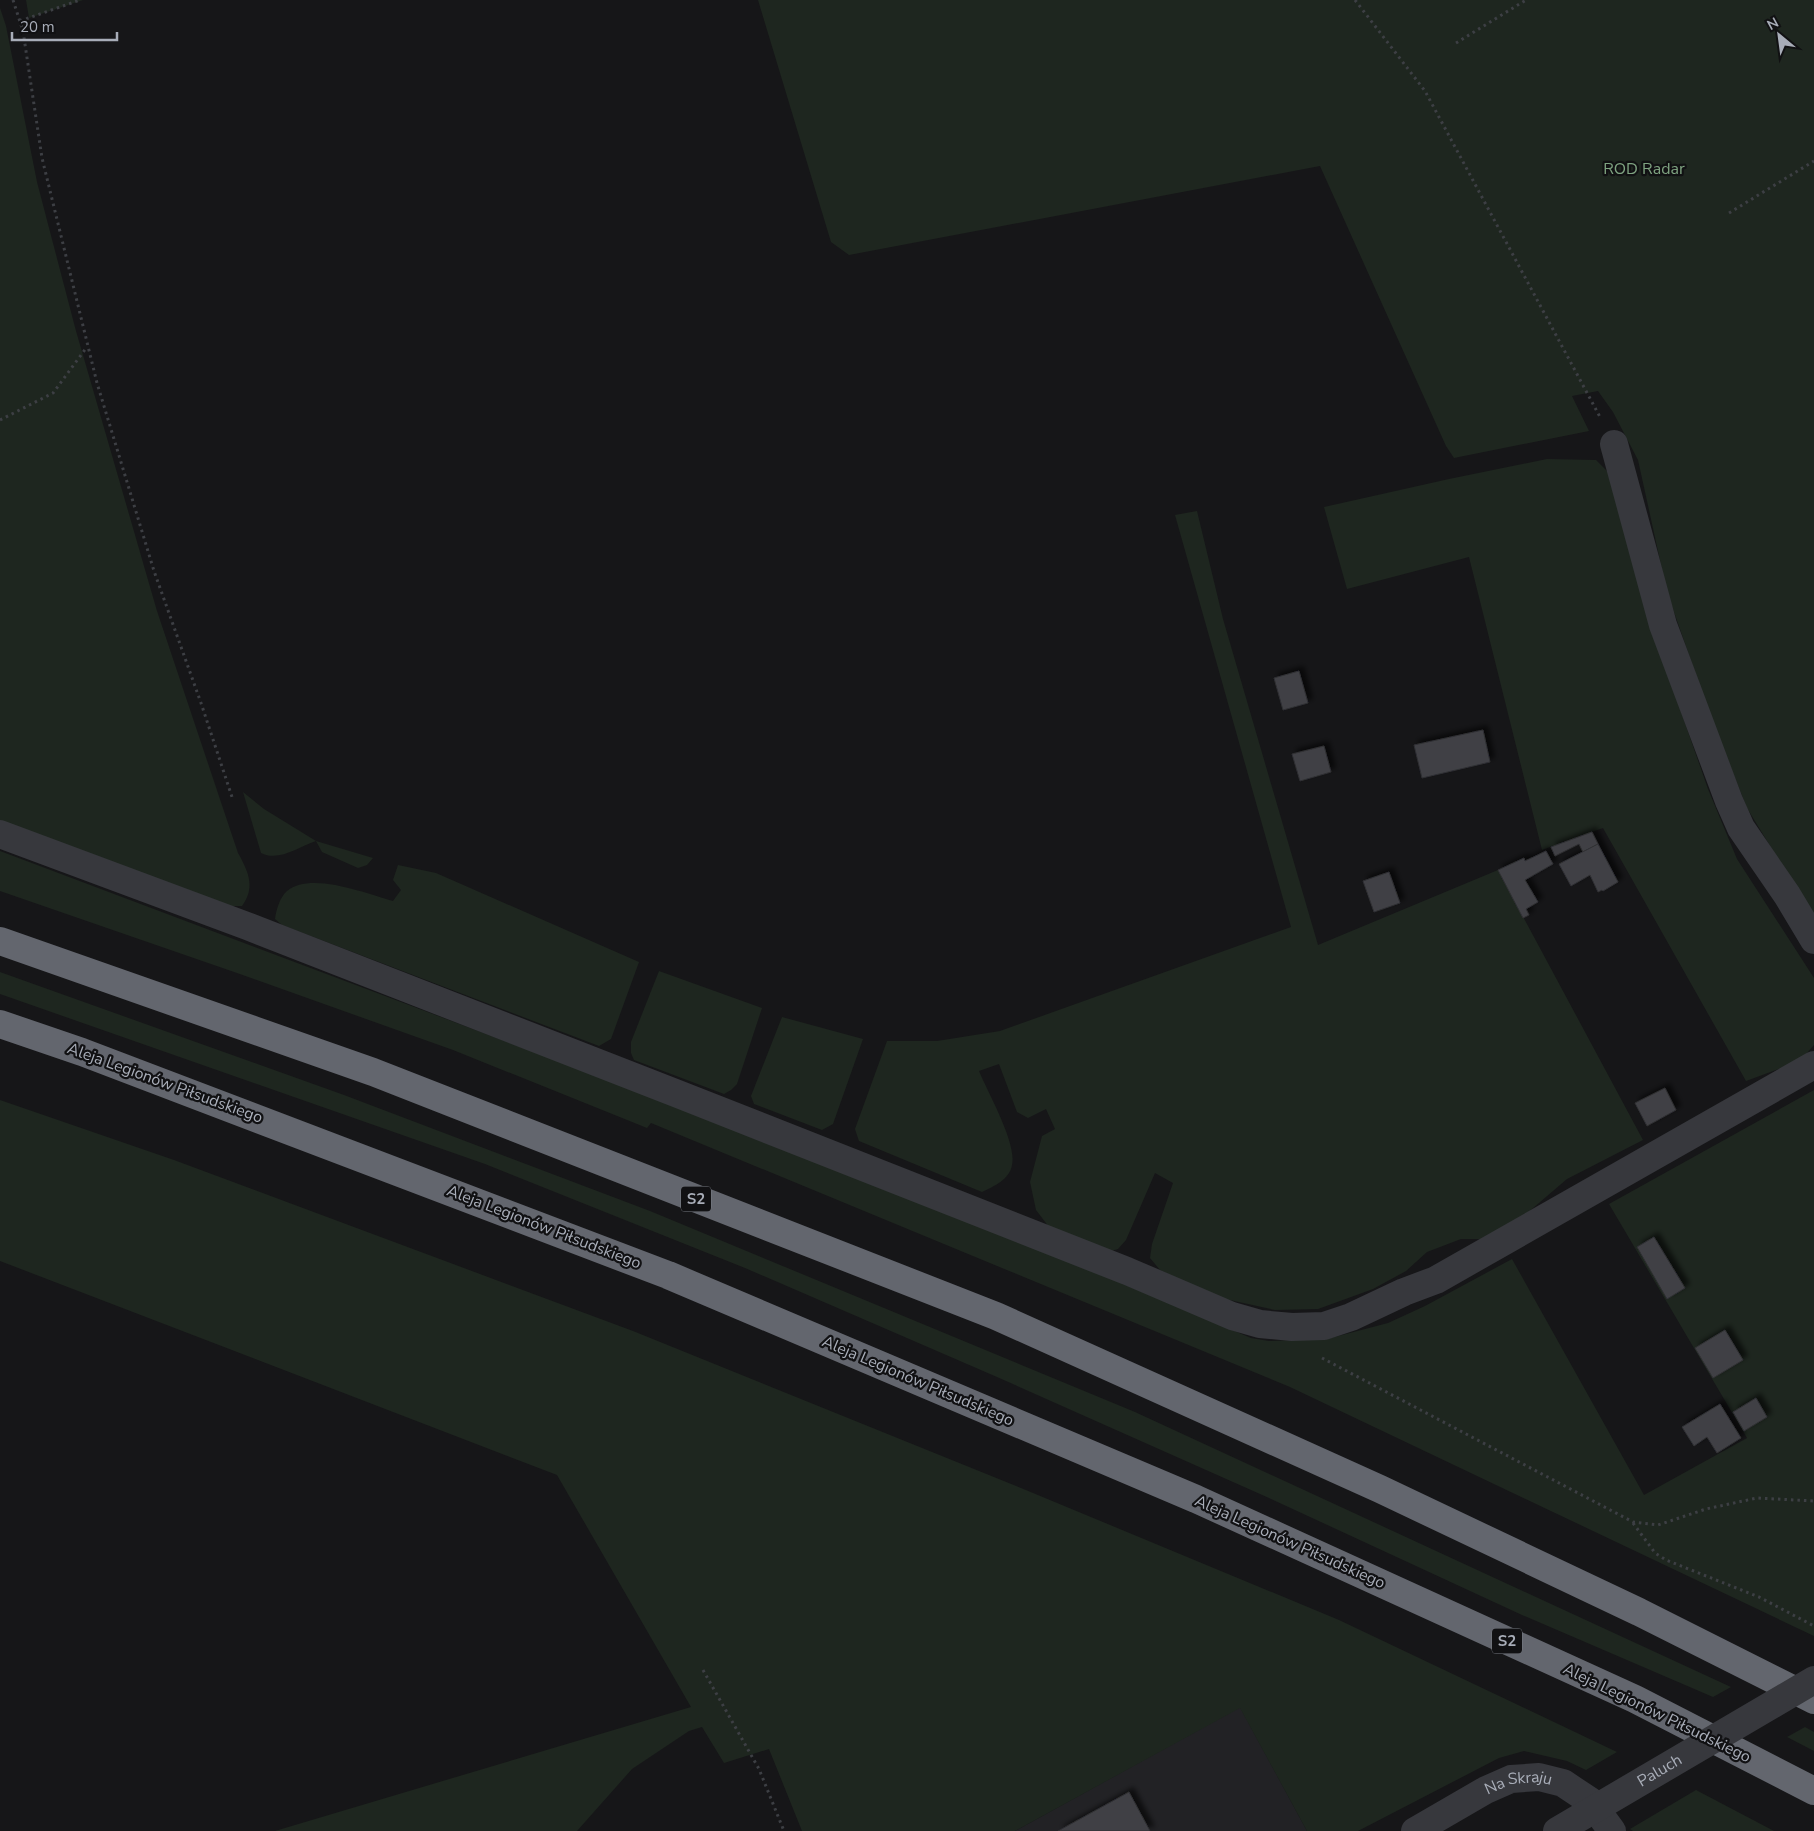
<svg xmlns="http://www.w3.org/2000/svg" width="1814" height="1831" viewBox="0 0 1814 1831" font-family="'Nunito Sans',sans-serif">
	<style>
		.built { fill: #222225 }
		.green { fill: #1e261f }
		.building { fill: #404145; stroke: #303034; filter: url(#shadow) }
		.lines { fill: none; stroke-linecap: round; stroke-linejoin: round }
		.path { stroke: #3d3f44; stroke-width: 3; stroke-dasharray: 2.5 4; stroke-linecap: butt }
		.minor { stroke: #37383d; stroke-width: 28 }
		.highway { stroke: #63666e; stroke-width: 28 }
		.minor-bridge { stroke: #37383d; stroke-width: 28 }
		.labels { text-anchor: middle; dominant-baseline: central; stroke-width: 4.5; stroke-linejoin: round; paint-order: stroke }
		.shield { fill: #111113; stroke: #7b7e86; stroke-width: 1 }
		.shield-label { font-size: 15px; font-weight: bold; fill: #a8adb8 }
		.park-label { font-size: 16px; fill: #7fa381; stroke: #111113 }
		.street-label { font-size: 16px; fill: #a8adb8; stroke: #111113 }
	</style>
	<defs>
		<filter id="shadow"><feDropShadow dx="4.5" dy="-4.5" stdDeviation="2.5" flood-color="#0009"/></filter>
	</defs>
	<rect width="100%" height="100%" fill="#161618"/>
	<!-- built -->
	<path class="built" d="M1240 1707 1307 1831H1015Z"/>
	<!-- green -->
	<g class="green">
		<path d="M26 0H83L29 18Z"/>
		<path d="M758 0H1814V918L1747 808 1711 718 1667 592 1638 460 1613 412 1598 391 1572 396 1589 431 1454 458 1446 446 1320 166 849 255 831 242Z"/>
		<path d="M0 8 6 26 37 182 76 331 157 611 238 853C248 871 256 887 242 906H224L0 822Z"/>
		<path d="M1547 459 1596 460 1609 473 1656 640 1708 789 1737 859 1814 978V1045L1800 1061 1746 1081 1603 828 1542 850 1469 557 1347 589 1324 507 1449 479Z"/>
		<path d="M1197 511 1223 619 1318 945 1498 870 1643 1140 1567 1179 1511 1227 1482 1239H1461L1427 1252 1406 1271 1373 1289 1318 1309 1275 1310 1216 1297 1160 1270 1150 1258 1152 1244 1173 1183 1155 1173 1126 1240 1118 1249 1108 1252 1049 1227 1036 1210 1030 1182 1042 1136 1055 1129 1046 1109 1028 1118 1017 1112 999 1064 979 1071C988 1093 1017 1143 1012 1165 1010 1179 993 1187 982 1192L859 1141 855 1129 887 1041H937L1000 1031 1291 927 1175 515Z"/>
		<path d="M243 792 264 809 316 841 373 858 367 865 358 868 322 852 316 841C298 847 279 862 261 853Z"/>
		<path d="M0 851 911 1194 1251 1338 1269 1341 1327 1339 1388 1323 1425 1306 1512 1259 1644 1495 1747 1438 1609 1204 1814 1090V1636L1290 1387 651 1123 647 1128 453 1050 237 973 0 891Z"/>
		<path d="M398 865 436 873 639 962 611 1039 599 1046 282 925 275 919C276 910 280 897 287 891 311 871 367 894 393 901L401 890 393 880Z"/>
		<path d="M659 971 762 1008 737 1084 731 1090 724 1094 634 1060 631 1053V1042Z"/>
		<path d="M0 972 344 1095 650 1211 1135 1412 1731 1687 1713 1697 1522 1615 1269 1498 997 1377 745 1268 485 1164 0 994Z"/>
		<path d="M782 1017 863 1039 833 1124 822 1130 754 1104 751 1096Z"/>
		<path d="M0 1100 174 1160 633 1331 1021 1488 1339 1620 1617 1752 1586 1770 1567 1761 1524 1751 1499 1758 1358 1831H1307L1240 1708 1015 1831H802L769 1749 724 1763 702 1727 689 1731 632 1769 577 1831H275L691 1707 557 1475 0 1261Z"/>
		<path d="M1805 1727 1814 1732V1751L1787 1737Z"/>
		<path d="M1696 1790 1774 1831H1633L1630 1829Z"/>
	</g>
	<!-- building -->
	<g class="building">
		<path d="M1299 671 1308 703 1283 710 1274 678Z"/>
		<path d="M1483 730 1490 762 1422 778 1414 745Z"/>
		<path d="M1324 746 1331 772 1300 781 1292 754Z"/>
		<path d="M1592 832 1598 844 1583 852 1579 844 1555 856 1551 847Z"/>
		<path d="M1598 844 1618 882 1603 891 1602 890 1598 892 1590 875 1571 886 1559 864Z"/>
		<path d="M1546 851 1553 864 1525 880 1538 902 1526 909 1529 915 1523 918 1498 870 1524 858 1525 861Z"/>
		<path d="M1389 872 1400 903 1374 912 1363 881Z"/>
		<path d="M1665 1088 1676 1110 1647 1126 1635 1103Z"/>
		<path d="M1654 1237 1685 1288 1667 1299 1637 1247Z"/>
		<path d="M1725 1330 1743 1360 1713 1378 1695 1348Z"/>
		<path d="M1756 1398 1767 1417 1744 1431 1733 1412Z"/>
		<path d="M1720 1404 1741 1438 1717 1453 1707 1437 1694 1446 1682 1427Z"/>
		<path d="M1129 1792 1150 1831H1058Z"/>
	</g>
	<g class="lines">
		<!-- path -->
		<g class="path">
			<path d="M13 0 23 31 42 158 97 383 154 571 201 703 233 800"/>
			<path d="M1355 0 1425 91 1600 417"/>
			<path d="M20 21 80 0"/>
			<path d="M1456 43 1526 0"/>
			<path d="M1729 213 1814 161"/>
			<path d="M0 420 53 393 87 347"/>
			<path d="M1322 1358 1633 1522 1658 1525 1706 1509 1757 1498 1814 1501"/>
			<path d="M1633 1523 1655 1553 1666 1560 1759 1597 1814 1626"/>
			<path d="M703 1670 759 1769 784 1831"/>
		</g>
		<!-- minor -->
		<g class="minor">
			<path d="M1614 444 1663 625 1729 801 1741 828 1787 895 1814 940"/>
			<path d="M0 834 247 926 678 1094 1127 1271 1232 1316 1260 1324 1292 1327 1324 1326 1351 1317 1404 1292 1436 1280 1814 1065"/>
			<path id="s1" d="M1415 1831 1486 1790 1511 1779 1539 1777 1563 1783 1590 1801 1612 1831"/>
		</g>
		<!-- highway -->
		<g class="highway">
			<path d="M0 941 373 1072 996 1316 1380 1489 1639 1612 1814 1700"/>
			<path d="M0 1024 82 1052 668 1275 1196 1499 1635 1699 1814 1791"/>
		</g>
		<!-- minor-bridge -->
		<path class="minor-bridge" id="s2" d="M1557 1831 1814 1680"/>
	</g>
	<g class="labels">
		<!-- shield labels -->
		<g class="shield">
			<rect x="681" y="1186.5" width="30" height="25" rx="4"/>
			<rect x="1492" y="1628.5" width="30" height="25" rx="4"/>
		</g>
		<g class="shield-label">
			<text x="696" y="1199">S2</text>
			<text x="1507" y="1641">S2</text>
		</g>
		<!-- park labels -->
		<g class="park-label">
			<text x="1644" y="169">ROD Radar</text>
		</g>
		<!-- street labels -->
		<g class="street-label">
			<text transform="translate(165 1083) rotate(20)">Aleja Legionów Piłsudskiego</text>
			<text transform="translate(544 1227) rotate(21)">Aleja Legionów Piłsudskiego</text>
			<text transform="translate(918 1381) rotate(23)">Aleja Legionów Piłsudskiego</text>
			<text transform="translate(1290 1542) rotate(24)">Aleja Legionów Piłsudskiego</text>
			<text transform="translate(1657 1713) rotate(26)">Aleja Legionów Piłsudskiego</text>
			<text stroke="none"><textPath href="#s2" startOffset="119">Paluch</textPath></text>
			<text stroke="none"><textPath href="#s1" startOffset="116">Na Skraju</textPath></text>
		</g>
	</g>
	<!-- north arrow -->
	<g transform="translate(1779 35) rotate(331)" stroke="#111113" stroke-width="4" paint-order="stroke">
	<path d="M0-4L9 19L0 12L-9 19Z" fill="#a8adb8"/>
	<text y="-8" font-size="14" font-weight="bold" text-anchor="middle" fill="#a8adb8">N</text>
	</g>
	<!-- scale -->
	<path d="M12 32v8h105v-8" fill="none" stroke="#a8adb8" stroke-width="2.5"/>
	<text x="20" y="32" font-size="15" fill="#a8adb8" stroke="#111113" stroke-width="4" paint-order="stroke">20 m</text>
</svg>
